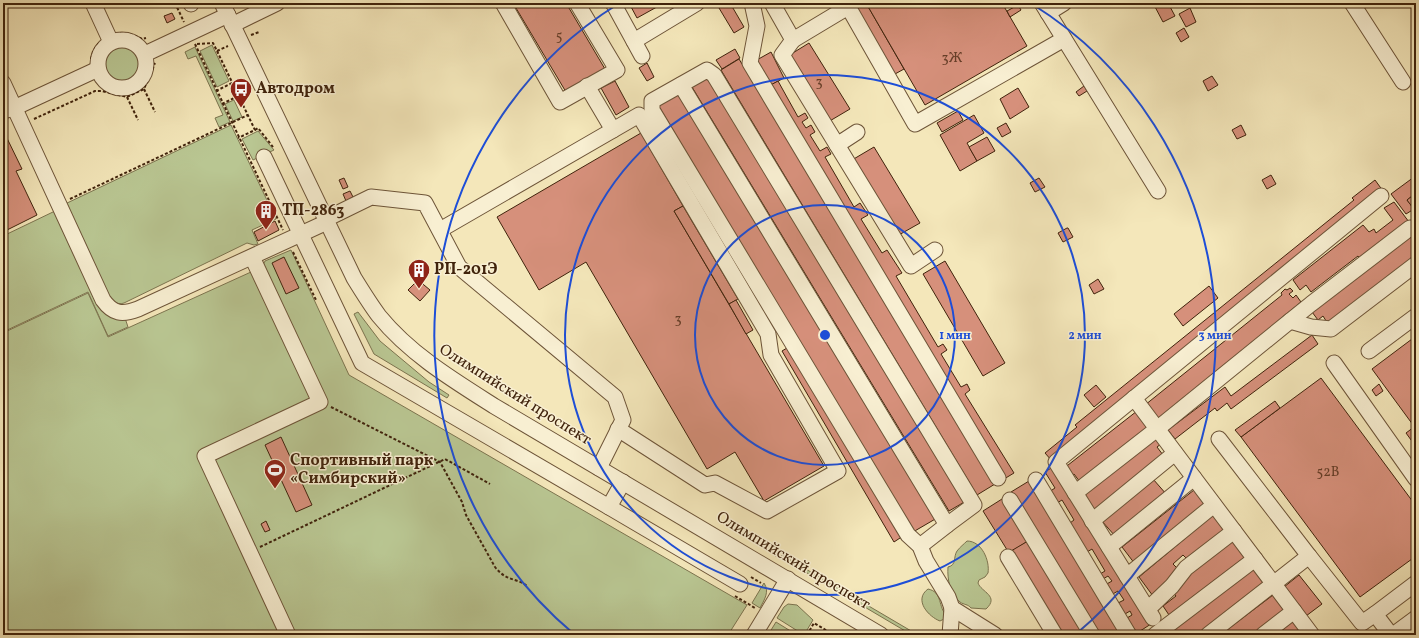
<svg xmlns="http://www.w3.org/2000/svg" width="1419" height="638" viewBox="0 0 1419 638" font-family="Vollkorn,serif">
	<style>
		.green { fill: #b9c692; stroke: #7c744f }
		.building { fill: #d6907b; stroke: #40230c }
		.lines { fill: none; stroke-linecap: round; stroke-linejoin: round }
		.minor-casing { stroke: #6d5438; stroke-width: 17 }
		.path { stroke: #40230c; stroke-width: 2; stroke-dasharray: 3 2; stroke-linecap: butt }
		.minor { stroke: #f8efd2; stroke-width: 15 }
		.ring { fill: none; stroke: #1d4ed8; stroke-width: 2 }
		.labels { text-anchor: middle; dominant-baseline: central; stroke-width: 3; stroke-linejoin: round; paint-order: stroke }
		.number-label { font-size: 14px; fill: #663e28 }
		.poi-label { font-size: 16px; font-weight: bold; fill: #40230c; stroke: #f8efd2; text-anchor: start }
		.street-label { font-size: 16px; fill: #40230c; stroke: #f8efd2 }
		.centre { fill: #1d4ed8; stroke: #f8efd2; stroke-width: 2 }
		.ring-label { font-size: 12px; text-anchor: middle; font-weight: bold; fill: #1d4ed8; stroke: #f8efd2; stroke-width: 3; stroke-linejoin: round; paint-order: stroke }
	</style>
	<rect width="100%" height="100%" fill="#f4e7ba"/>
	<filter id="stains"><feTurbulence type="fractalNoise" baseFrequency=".005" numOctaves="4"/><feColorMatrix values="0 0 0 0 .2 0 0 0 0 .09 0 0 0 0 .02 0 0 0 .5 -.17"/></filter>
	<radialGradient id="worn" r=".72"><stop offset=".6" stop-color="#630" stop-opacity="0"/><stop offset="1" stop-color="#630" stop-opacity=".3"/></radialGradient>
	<!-- green -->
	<g class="green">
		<circle cx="122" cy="64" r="20"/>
		<path d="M212 45 229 81 217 87 200 51Z"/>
		<path d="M195 47 230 122 219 127 215 118 223 115 196 56 188 59 185 52Z"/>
		<path d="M234 100 242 117 233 121 225 104Z"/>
		<path d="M231 125 276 219 252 230 258 244 254 245 247 243 124 303C118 305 115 302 110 299L65 204Z"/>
		<path d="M258 131 274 150 253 160 242 139Z"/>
		<path d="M55 211 92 290 125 318 128 327 108 336 88 292 3 332V236Z"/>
		<path d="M291 250 349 375 747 605 728 635H3V333L88 293 108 337 262 267 265 261Z"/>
		<path d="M358 312 380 341 429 382 449 395 447 398 374 354 354 314Z"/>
		<path d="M967 541C982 541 990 561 988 573L985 577 979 580 978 583C981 592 1000 596 986 609L971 608C968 604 964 605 960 602 950 595 947 578 948 567 957 565 953 557 957 551 960 547 964 544 967 541Z"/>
		<path d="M782 555 918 635H912L780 557Z"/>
		<path d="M764 583C770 592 764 600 760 608L752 603Z"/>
		<path d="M928 589C942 592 938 604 945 614L944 619 940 621C929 617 913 600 928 589Z"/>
		<path d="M788 604 797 605 813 620 804 635 777 618 784 607Z"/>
		<path d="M776 622 797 635H768Z"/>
	</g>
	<!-- building -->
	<g class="building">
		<path d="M513 3H566L605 69 566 92Z"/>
		<path d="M629 3H664L637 18Z"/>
		<path d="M716 3H730L744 27 734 33Z"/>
		<path d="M854 3H866L904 69 895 74Z"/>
		<path d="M866 3H1002L1027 46 925 105Z"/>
		<path d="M1153 3H1168L1175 16 1163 22Z"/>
		<path d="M1018 5 1021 10 1010 17 1007 11Z"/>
		<path d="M1190 8 1196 22 1186 27 1179 14Z"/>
		<path d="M172 13 175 19 167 23 164 16Z"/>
		<path d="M1184 28 1189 37 1181 42 1176 33Z"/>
		<path d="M809 43 850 109 828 122 788 56Z"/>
		<path d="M735 49 740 58 722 69 716 60Z"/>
		<path d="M771 52 784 78 769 86 755 61Z"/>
		<path d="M739 59 995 484 977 495 721 70Z"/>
		<path d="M647 63 654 77 647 81 639 68Z"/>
		<path d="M1212 76 1218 85 1208 91 1203 81Z"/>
		<path d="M710 77 966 501 949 511 692 87Z"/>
		<path d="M615 81 629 107 616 115 601 88Z"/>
		<path d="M778 81 798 117 805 113 808 118 802 122 806 128 811 125 815 132 810 135 820 151 827 147 831 154 825 157 854 207 860 203 868 215 861 219 882 253 887 250 902 273 896 276 938 347 943 344 947 350 941 354 961 387 967 384 970 390 965 394 1014 473 1004 479 769 86Z"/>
		<path d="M1084 86 1087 91 1079 96 1076 92Z"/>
		<path d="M1018 88 1029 107 1010 119 1000 99Z"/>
		<path d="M679 92 937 518 913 532 658 105Z"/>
		<path d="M958 111 963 120 942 132 937 123Z"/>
		<path d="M974 115 984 133 967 143 977 161 960 171 940 135Z"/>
		<path d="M1006 123 1011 132 1002 137 997 128Z"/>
		<path d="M1241 125 1246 135 1237 139 1232 130Z"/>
		<path d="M3 130 22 169 16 171 37 215 3 232Z"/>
		<path d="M641 133 683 206 674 211 824 466 764 501 735 452 707 469 586 262 539 290 497 217Z"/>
		<path d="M987 137 995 151 977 161 969 147Z"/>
		<path d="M874 147 920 223 897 236 852 160Z"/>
		<path d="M1271 175 1276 184 1267 189 1262 180Z"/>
		<path d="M1414 177 1416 179V193L1407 200 1414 209 1406 214 1391 194Z"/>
		<path d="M344 178 348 187 343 189 339 180Z"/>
		<path d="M1039 178 1045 187 1035 192 1030 183Z"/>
		<path d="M1375 180 1383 191 1052 461 1045 453 1077 427 1075 425 1354 200 1352 198Z"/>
		<path d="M350 191 353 197 346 201 343 194Z"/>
		<path d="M1416 193V212L1407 200Z"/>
		<path d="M1394 202 1409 222 1360 259 1358 256 1311 292 1306 285 1300 290 1293 280 1363 225 1369 232 1374 229 1376 233 1393 220 1384 208Z"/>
		<path d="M683 206 738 299 729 304 674 211Z"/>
		<path d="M275 221 279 230 258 241 254 232Z"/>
		<path d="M1067 228H1068L1073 237 1063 242 1058 233Z"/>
		<path d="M1415 232 1416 257 1328 324 1323 316 1318 320 1312 312Z"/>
		<path d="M284 257 299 288 286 294 272 263Z"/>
		<path d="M945 261 1005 363 983 376 923 274Z"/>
		<path d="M1098 279 1104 289 1094 294 1089 285Z"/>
		<path d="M418 280 430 290 420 301 408 290Z"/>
		<path d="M1209 286 1218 298 1183 326 1174 314Z"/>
		<path d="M1290 288 1293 291 1289 294 1293 298 1296 295 1301 302 1157 422 1145 405 1282 295 1281 293 1285 289 1287 290Z"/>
		<path d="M736 300 753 330 746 334 729 304Z"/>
		<path d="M1312 335 1318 344 1231 409 1227 403 1217 411 1215 408 1175 439 1168 430 1225 387 1231 396Z"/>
		<path d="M1416 336V429L1372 369Z"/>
		<path d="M792 345 903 536 894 542 782 351Z"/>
		<path d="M1321 378 1416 506V556L1360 597 1241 437Z"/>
		<path d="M1379 384 1383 391 1376 396 1372 390Z"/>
		<path d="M1096 385 1106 397 1094 407 1084 395Z"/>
		<path d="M1275 401 1280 408 1241 437 1235 430Z"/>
		<path d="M1137 411 1150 427 1080 482 1074 474 1070 477 1063 469Z"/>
		<path d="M1414 427 1416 429V443L1414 444 1406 433Z"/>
		<path d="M281 437 312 505 296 512 265 445Z"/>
		<path d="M1155 437 1161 444 1157 447 1163 455 1095 510 1083 495Z"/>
		<path d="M1054 466 1151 624 1137 633 1127 618 1132 615 1130 611 1125 614 1118 603 1124 600 1118 591 1111 595 1105 585 1112 581 1108 576 1103 579 1100 574 1105 571 1092 549 1087 552 1070 523 1074 520 1062 500 1057 503 1049 492 1055 488 1045 472Z"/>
		<path d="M1153 479 1167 495 1115 536 1101 520Z"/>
		<path d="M1029 481 1121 635H1097L1011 492Z"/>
		<path d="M1194 490 1206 506 1135 564 1122 547Z"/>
		<path d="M1002 499 1028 541 1009 553 983 511Z"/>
		<path d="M1213 515 1225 530 1187 559 1183 555 1173 564 1179 570 1153 596 1139 577Z"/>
		<path d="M266 521 270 530 265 532 261 524Z"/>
		<path d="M1028 541 1085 635H1063L1012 553 1011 551Z"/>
		<path d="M1233 541 1245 557 1169 615 1163 606 1176 596 1172 591 1179 582Z"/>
		<path d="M1253 568 1265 585 1199 635H1164Z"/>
		<path d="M1299 575 1322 604 1306 616 1284 587Z"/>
		<path d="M1273 595 1285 611 1253 635H1220Z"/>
		<path d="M1294 621 1305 635H1276L1292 622Z"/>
	</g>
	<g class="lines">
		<!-- minor casing -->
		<g class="minor-casing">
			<g id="minor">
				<path d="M93 3 111 42"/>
				<path d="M191 3V4"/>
				<path d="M222 3 354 278C362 291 370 304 379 316 410 354 453 380 494 406L881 635"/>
				<path d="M503 3 560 102 617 70 577 3"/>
				<path d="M613 3 642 56"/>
				<path d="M752 3 757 26 750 63 998 478"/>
				<path d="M772 3 793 40 782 55 837 145 857 132"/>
				<path d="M846 3 915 124 1064 39"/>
				<path d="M1042 3 1158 191"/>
				<path d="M1352 3 1403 82"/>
				<path d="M1048 13 1064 3"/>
				<path d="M232 25 277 3"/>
				<circle cx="122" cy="64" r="24"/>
				<path d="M793 40 848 7"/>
				<path d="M634 41 697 3"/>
				<path d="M145 54 228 15"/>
				<path d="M3 83 103 300C113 314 122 315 138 309L327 222"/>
				<path d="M681 85 947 525 920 546"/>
				<path d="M587 86 613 130"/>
				<path d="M3 111 14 108 98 69"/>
				<path d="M837 145 911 266 935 250"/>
				<path d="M264 157 362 363 609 507"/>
				<path d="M326 219 371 197 425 203 459 267 615 397 623 420 599 468"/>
				<path d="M440 230 639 115 768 334 771 355 838 471 767 511 715 483 705 485 618 429"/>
				<path d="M252 257 320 402 205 456 288 635"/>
				<path d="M1290 321 1311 327 1331 329 1416 264"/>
				<path d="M1369 351 1416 316"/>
				<path d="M1334 363 1416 479"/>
				<path d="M1134 398 1312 635"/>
				<path d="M1219 439 1309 556"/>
				<path d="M1036 480 1129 635"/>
				<path d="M623 482 609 507 740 584"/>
				<path d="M1075 493 1157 429 1311 304 1410 228"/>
				<path d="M1010 500 1092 635"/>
				<path d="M1092 521 1175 453"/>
				<path d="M947 525 974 505 714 75 707 70 652 101V110L908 535 920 546 926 561 948 597 952 608 995 635"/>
				<path d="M1109 547 1194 478"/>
				<path d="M1008 557 1055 635"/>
				<path d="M1127 576 1214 505"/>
				<path d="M1148 609 1172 586 1186 568 1234 531"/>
				<path d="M1153 618 1056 462 1381 196"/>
				<path d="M754 635 788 579"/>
				<path d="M950 635 952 608"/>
				<path d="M1155 635 1255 559"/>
				<path d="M1208 635 1309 556 1362 623 1375 614"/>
				<path d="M1263 635 1294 611"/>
				<path d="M1391 635 1375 614 1416 583"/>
				<path d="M1393 635 1416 618"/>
			</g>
		</g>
		<!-- path -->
		<g class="path">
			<path d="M175 3 184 22"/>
			<path d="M120 33 133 35 142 39 146 38"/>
			<path d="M251 35 259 32"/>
			<path d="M195 44 283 230"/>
			<path d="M197 44 213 43 217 51 228 46"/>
			<path d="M217 51 255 130 238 138"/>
			<path d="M91 59 94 50 99 43"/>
			<path d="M144 89 155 112"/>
			<path d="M216 91 232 83"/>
			<path d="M127 97 138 120"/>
			<path d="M222 104 238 96"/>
			<path d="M34 119 95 91H102L127 97 144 89 155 63"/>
			<path d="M255 130 258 128 273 147"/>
			<path d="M70 199 248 115"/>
			<path d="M293 252 316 300"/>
			<path d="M331 407 440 462 462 502 466 515 495 567C507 582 515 577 527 586"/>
			<path d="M260 547 445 459 490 484"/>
			<path d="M775 556 779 550"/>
			<path d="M751 577 761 583"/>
			<path d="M735 596 755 608"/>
			<path d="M807 635 814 623 834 635"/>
			<path d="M826 635 828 631"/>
		</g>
		<!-- minor -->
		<use href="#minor" class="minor"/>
	</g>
	<!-- distance rings -->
	<g class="ring">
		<circle cx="825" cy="335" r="130"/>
		<circle cx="825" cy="335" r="260"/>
		<path d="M574 634A390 390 0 0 1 618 4M1032 4A390 390 0 0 1 1076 634"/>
	</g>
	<!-- icons -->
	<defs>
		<g id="bus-pin" transform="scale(1.15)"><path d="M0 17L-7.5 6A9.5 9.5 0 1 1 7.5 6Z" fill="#8f2418" stroke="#f8efd2"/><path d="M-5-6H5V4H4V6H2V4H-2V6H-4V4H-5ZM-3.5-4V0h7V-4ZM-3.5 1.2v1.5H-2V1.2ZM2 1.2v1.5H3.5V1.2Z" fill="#fff"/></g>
		<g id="building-pin" transform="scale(1.15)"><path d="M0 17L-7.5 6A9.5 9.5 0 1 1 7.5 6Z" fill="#8f2418" stroke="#f8efd2"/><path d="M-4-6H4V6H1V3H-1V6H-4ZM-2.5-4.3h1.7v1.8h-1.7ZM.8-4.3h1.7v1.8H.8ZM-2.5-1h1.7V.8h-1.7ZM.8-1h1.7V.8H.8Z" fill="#fff"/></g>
		<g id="stadium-pin" transform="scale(1.15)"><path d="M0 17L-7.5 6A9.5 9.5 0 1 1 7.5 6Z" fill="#8f2418" stroke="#f8efd2"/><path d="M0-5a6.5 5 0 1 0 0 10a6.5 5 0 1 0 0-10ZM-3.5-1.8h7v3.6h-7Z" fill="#fff"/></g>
	</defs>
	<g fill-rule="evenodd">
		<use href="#bus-pin" x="241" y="89"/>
		<use href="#building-pin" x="266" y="211"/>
		<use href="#building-pin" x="419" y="270"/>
		<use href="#stadium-pin" x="275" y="470"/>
	</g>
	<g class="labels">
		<!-- number labels -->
		<g class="number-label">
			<text x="559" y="36">5</text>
			<text x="952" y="58">3Ж</text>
			<text x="819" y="82">3</text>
			<text x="678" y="319">3</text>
			<text x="1328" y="472">52В</text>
		</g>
		<!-- poi labels -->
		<g class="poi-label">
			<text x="256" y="89">Автодром</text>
			<text x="282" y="211">ТП-2863</text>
			<text x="434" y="270">РП-201Э</text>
			<text x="290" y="461">Спортивный парк<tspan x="290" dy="18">«Симбирский»</tspan></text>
		</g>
		<!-- street labels -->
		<g class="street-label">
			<text transform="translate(515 395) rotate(32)">Олимпийский проспект</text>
			<text transform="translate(793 561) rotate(31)">Олимпийский проспект</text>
		</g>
	</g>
	<circle cx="825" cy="335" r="6" class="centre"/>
	<g class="ring-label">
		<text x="955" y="339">1 мин</text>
		<text x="1085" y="339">2 мин</text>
		<text x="1215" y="339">3 мин</text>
	</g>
	<!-- margin -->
	<rect width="1419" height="638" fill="none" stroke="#f4e7ba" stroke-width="16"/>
	<rect x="4" y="4" width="1411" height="630" fill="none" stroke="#40230c" stroke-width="2"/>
	<rect x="8" y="8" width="1403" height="622" fill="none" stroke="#40230c"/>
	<rect width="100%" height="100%" filter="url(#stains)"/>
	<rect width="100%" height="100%" fill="url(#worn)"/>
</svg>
